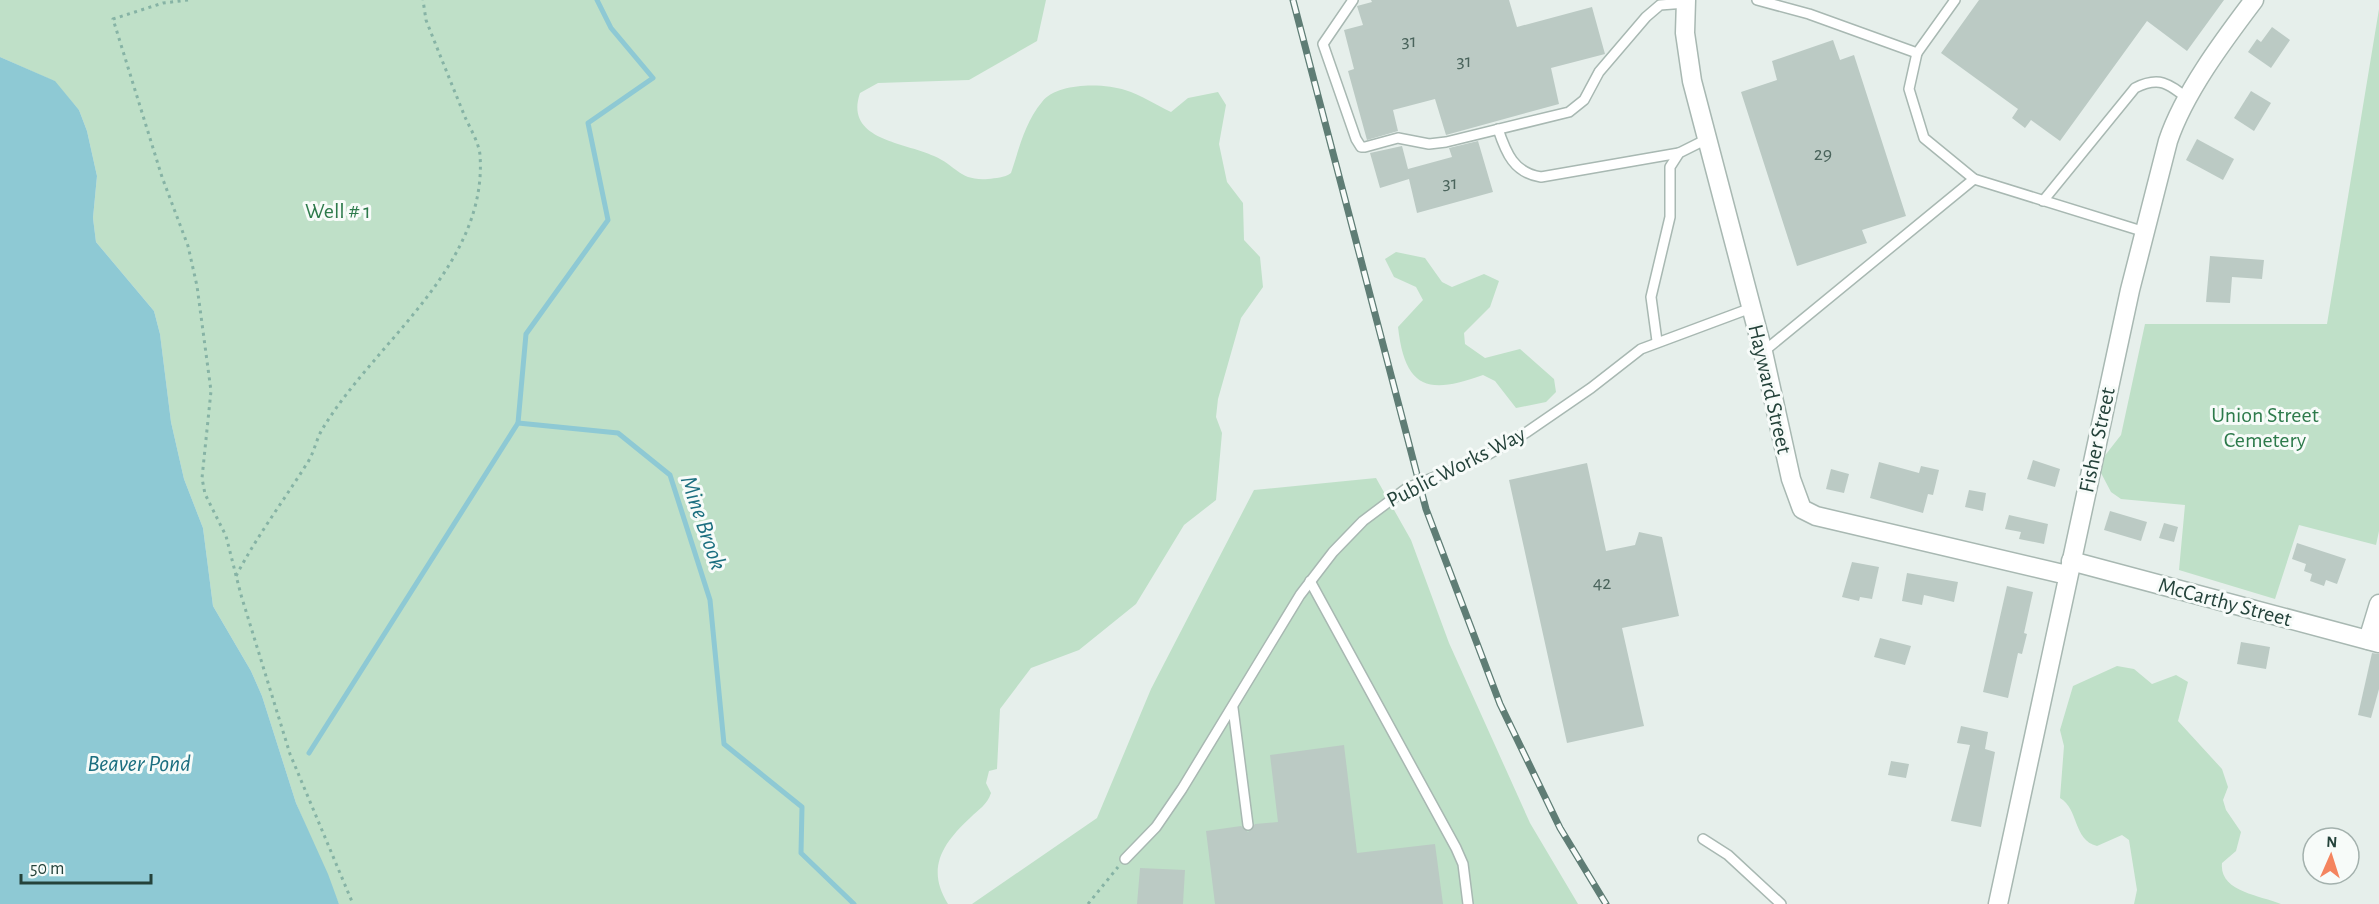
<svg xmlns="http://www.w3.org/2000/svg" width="2379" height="904" viewBox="0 0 2379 904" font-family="'Alegreya Sans',sans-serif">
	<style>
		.green { fill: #bfe0c8 }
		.water { fill: #8ec9d4 }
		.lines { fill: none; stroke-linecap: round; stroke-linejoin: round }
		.stream { stroke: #8ec9d4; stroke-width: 5 }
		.building { fill: #bbcac4 }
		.lane-casing { stroke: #a8b8b2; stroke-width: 12 }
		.street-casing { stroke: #a8b8b2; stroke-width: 21 }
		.path { stroke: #86b3a5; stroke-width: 3; stroke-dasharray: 3 4.5; stroke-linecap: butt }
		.lane { stroke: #fff; stroke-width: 9 }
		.street { stroke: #fff; stroke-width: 18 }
		.rail-casing { stroke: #5f7d75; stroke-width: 7 }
		.rail { stroke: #f7fbf9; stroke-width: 4.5; stroke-dasharray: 14; stroke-linecap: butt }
		.labels { text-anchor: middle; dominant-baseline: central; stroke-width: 6; stroke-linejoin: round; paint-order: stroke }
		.number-label { font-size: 20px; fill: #4a645c }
		.park-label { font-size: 22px; fill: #2d7a4b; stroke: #f7fbf9 }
		.street-label { font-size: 22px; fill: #24423a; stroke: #f7fbf9 }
		.water-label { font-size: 24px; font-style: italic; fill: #1c6f80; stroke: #f7fbf9 }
	</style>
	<rect width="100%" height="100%" fill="#e6efeb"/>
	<!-- green -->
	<g class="green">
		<path d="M0 0H1046L1037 41 969 80 878 83 860 93C844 140 904 142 934 156 957 166 959 181 988 179 996 178 1004 178 1011 173 1019 149 1025 122 1042 102 1057 82 1104 83 1125 90 1141 95 1156 105 1171 112L1188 98 1218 92 1226 105 1219 144 1227 182 1243 203 1244 240 1260 257 1263 287 1241 318 1218 399 1216 417 1222 433 1216 500 1184 525 1136 604 1079 650 1031 668 1000 709 997 769 989 771 986 783 991 793C987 805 979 809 970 818 942 844 926 869 948 904H339L296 803 262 696 251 671 213 606 203 528 184 479 171 422 160 334 154 311 96 242 93 218 97 176 87 131 79 110 54 81 0 57Z"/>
		<path d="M2379 9V531L2376 545 2299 525 2275 599 2179 570 2185 505 2121 499 2111 492 2101 473 2103 458 2121 435 2145 324H2327Z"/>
		<path d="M1396 252 1425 258 1442 282 1452 287 1484 274 1499 281 1490 307 1464 333 1465 344 1485 358 1520 349 1554 379 1556 392 1546 402 1516 408 1495 381 1483 375C1428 395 1405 389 1398 327L1423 300 1416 287 1394 277 1385 259Z"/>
		<path d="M1376 478 1411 540 1449 643 1530 823 1578 904H972L1097 818 1151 689 1254 490Z"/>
		<path d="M2117 666 2134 669 2152 684 2176 675 2188 682 2178 721 2222 769 2228 787 2223 800 2226 810 2241 832 2236 851 2222 863C2219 892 2260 895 2281 904H2134L2137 890 2129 840 2122 835 2097 846C2073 840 2079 809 2060 798L2064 746 2060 730 2073 686Z"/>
	</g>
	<!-- water -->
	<path class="water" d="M0 57 55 81 79 110 87 131 97 176 93 218 96 242 154 311 160 334 171 422 184 479 203 528 213 606 251 671 262 696 296 803 328 874 339 904H0Z"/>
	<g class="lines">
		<!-- stream -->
		<g class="stream">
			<path d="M597 0 611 28 653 78 588 123 608 220 526 334 518 423 618 433 670 475 710 600 724 744 802 807 801 853 854 904"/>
			<path d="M309 753 518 423"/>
		</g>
	</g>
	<!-- building -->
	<g class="building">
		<path d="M1371 0H1509L1517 27 1592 7 1605 54 1551 68 1559 104 1446 135 1435 99 1393 110 1398 131 1367 140 1348 71 1354 69 1344 30 1363 25 1357 6 1372 2Z"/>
		<path d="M1979 0H2224L2187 51 2147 21 2060 141 2031 120 2025 128 2012 118 2018 109 1941 53Z"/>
		<path d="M2272 27 2290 40 2271 68 2248 52 2257 39 2261 42Z"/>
		<path d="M1833 40 1840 60 1854 55 1906 216 1862 230 1867 243 1797 266 1741 92 1777 80 1772 61Z"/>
		<path d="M2251 91 2271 103 2254 131 2234 118Z"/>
		<path d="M2197 139 2234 159 2223 180 2186 160Z"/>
		<path d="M1478 141 1493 192 1417 213 1409 179 1380 188 1370 153 1402 146 1408 169 1452 157 1449 148Z"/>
		<path d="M2210 256 2264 260 2262 279 2232 277 2230 303 2206 302Z"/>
		<path d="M2033 460 2060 469 2055 487 2027 479Z"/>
		<path d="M1879 462 1919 473 1921 466 1939 470 1933 495 1928 494 1923 513 1870 498Z"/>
		<path d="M1587 463 1606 551 1635 545 1639 532 1662 537 1679 616 1622 628 1644 726 1567 743 1509 480Z"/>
		<path d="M1831 469 1849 474 1844 493 1826 489Z"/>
		<path d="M1969 490 1986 493 1983 511 1965 507Z"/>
		<path d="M2110 511 2147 522 2141 541 2104 530Z"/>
		<path d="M2009 515 2048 524 2044 544 2019 539 2021 532 2005 529Z"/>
		<path d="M2164 523 2178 527 2174 542 2159 538Z"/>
		<path d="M2297 543 2346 559 2337 584 2326 580 2324 586 2310 581 2312 574 2304 571 2306 564 2292 559Z"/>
		<path d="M1852 562 1879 567 1872 599 1860 597 1859 601 1842 597Z"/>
		<path d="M1907 573 1958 582 1954 602 1924 595 1922 605 1902 601Z"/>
		<path d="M2007 586 2033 592 2024 633 2027 634 2022 654 2018 653 2008 698 1983 692Z"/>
		<path d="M1880 638 1911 646 1905 665 1874 657Z"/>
		<path d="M2241 642 2270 647 2266 669 2237 664Z"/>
		<path d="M2372 653 2379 654V689L2371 718 2358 715Z"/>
		<path d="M1961 726 1988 732 1985 749 1995 752 1981 827 1951 821 1970 745 1957 743Z"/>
		<path d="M1344 745 1357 853 1435 844 1443 904H1215L1206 831 1241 826 1248 832 1255 824 1278 822 1270 755Z"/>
		<path d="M1891 761 1909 764 1906 778 1888 775Z"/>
		<path d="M1140 868 1185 870 1183 904H1137Z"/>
	</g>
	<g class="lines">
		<!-- lane casing -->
		<g class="lane-casing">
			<g id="lane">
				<path d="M1353 0 1323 44 1356 139 1361 147H1365L1398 138 1429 144 1446 142 1569 112 1584 100 1599 72 1646 17 1660 5 1686 3"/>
				<path d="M1757 0 1809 14 1917 53 1955 0"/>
				<path d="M1917 53 1909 89 1924 138 1974 179 2145 232"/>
				<path d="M1498 129C1506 153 1514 173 1541 177L1679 153"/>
				<path d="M2043 201 2135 88C2159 76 2168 83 2188 99"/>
				<path d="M1657 341 1651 297 1670 217V167L1679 153 1707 139"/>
				<path d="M1763 352 1974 179"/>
				<path d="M1310 581 1456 848 1463 864 1468 904"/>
				<path d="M1233 708 1248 825"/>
				<path d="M1703 839 1728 855 1781 904"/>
				<path d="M1125 859 1156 827 1182 789 1300 595 1333 552 1363 521 1407 488 1482 458 1527 432 1591 388 1641 349 1751 308"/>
			</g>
		</g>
		<!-- street casing -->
		<g class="street-casing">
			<g id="street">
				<path d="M1686 0 1685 33 1692 81 1763 352 1791 479 1802 509 1816 516 2067 575"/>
				<path d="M2071 561 2379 643"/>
				<path d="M2368 640 2379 604"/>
				<path d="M1998 904 2130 290 2168 141C2184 93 2223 41 2254 0"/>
			</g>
		</g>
		<!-- path -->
		<g class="path">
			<path d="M188 0 163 3 113 19 162 177 188 246 197 286 211 391 202 478 205 494 226 536 241 595 290 754 353 904"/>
			<path d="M236 576C257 536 282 503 306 465 314 454 316 439 323 428 375 342 488 266 480 155 479 143 470 128 465 117 452 85 439 53 426 20L423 0"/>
			<path d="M1088 904 1118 867"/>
		</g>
		<!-- lane -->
		<use href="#lane" class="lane"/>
		<!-- street -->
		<use href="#street" class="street"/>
		<!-- rail casing -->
		<g class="rail-casing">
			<path id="rail" d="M1293 0 1426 509 1500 704 1560 828 1606 904"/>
		</g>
		<!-- rail -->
		<use href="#rail" class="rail"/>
	</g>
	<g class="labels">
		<!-- number labels -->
		<g class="number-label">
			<text x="1409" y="41">31</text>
			<text x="1464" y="61">31</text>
			<text x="1823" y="154">29</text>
			<text x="1450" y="183">31</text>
			<text x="1602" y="583">42</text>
		</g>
		<!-- park labels -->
		<g class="park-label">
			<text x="338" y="211">Well # 1</text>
			<text x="2265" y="415">Union Street<tspan x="2265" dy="25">Cemetery</tspan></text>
		</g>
		<!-- street labels -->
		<g class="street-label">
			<text transform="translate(1770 389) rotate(77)">Hayward Street</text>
			<text transform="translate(2097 440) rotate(-78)">Fisher Street</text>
			<text transform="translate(1456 467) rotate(-27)">Public Works Way</text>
			<text transform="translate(2225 602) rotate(15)">McCarthy Street</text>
		</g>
		<!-- water labels -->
		<g class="water-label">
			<text transform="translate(703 523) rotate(71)">Mine Brook</text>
			<text x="139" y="764">Beaver Pond</text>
		</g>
	</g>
	<!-- north arrow -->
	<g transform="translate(2331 856) rotate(3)"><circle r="28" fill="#f7fbf9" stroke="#a3b1ad" stroke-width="1.5"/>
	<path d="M0-4.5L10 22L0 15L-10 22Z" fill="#f4845f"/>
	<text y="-9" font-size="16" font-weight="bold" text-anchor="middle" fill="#24423a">N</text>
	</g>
	<!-- scale -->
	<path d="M21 874v9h130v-9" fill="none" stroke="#24423a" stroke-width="3"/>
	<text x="30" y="874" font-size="18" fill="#24423a" stroke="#f7fbf9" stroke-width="4.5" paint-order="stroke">50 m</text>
</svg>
